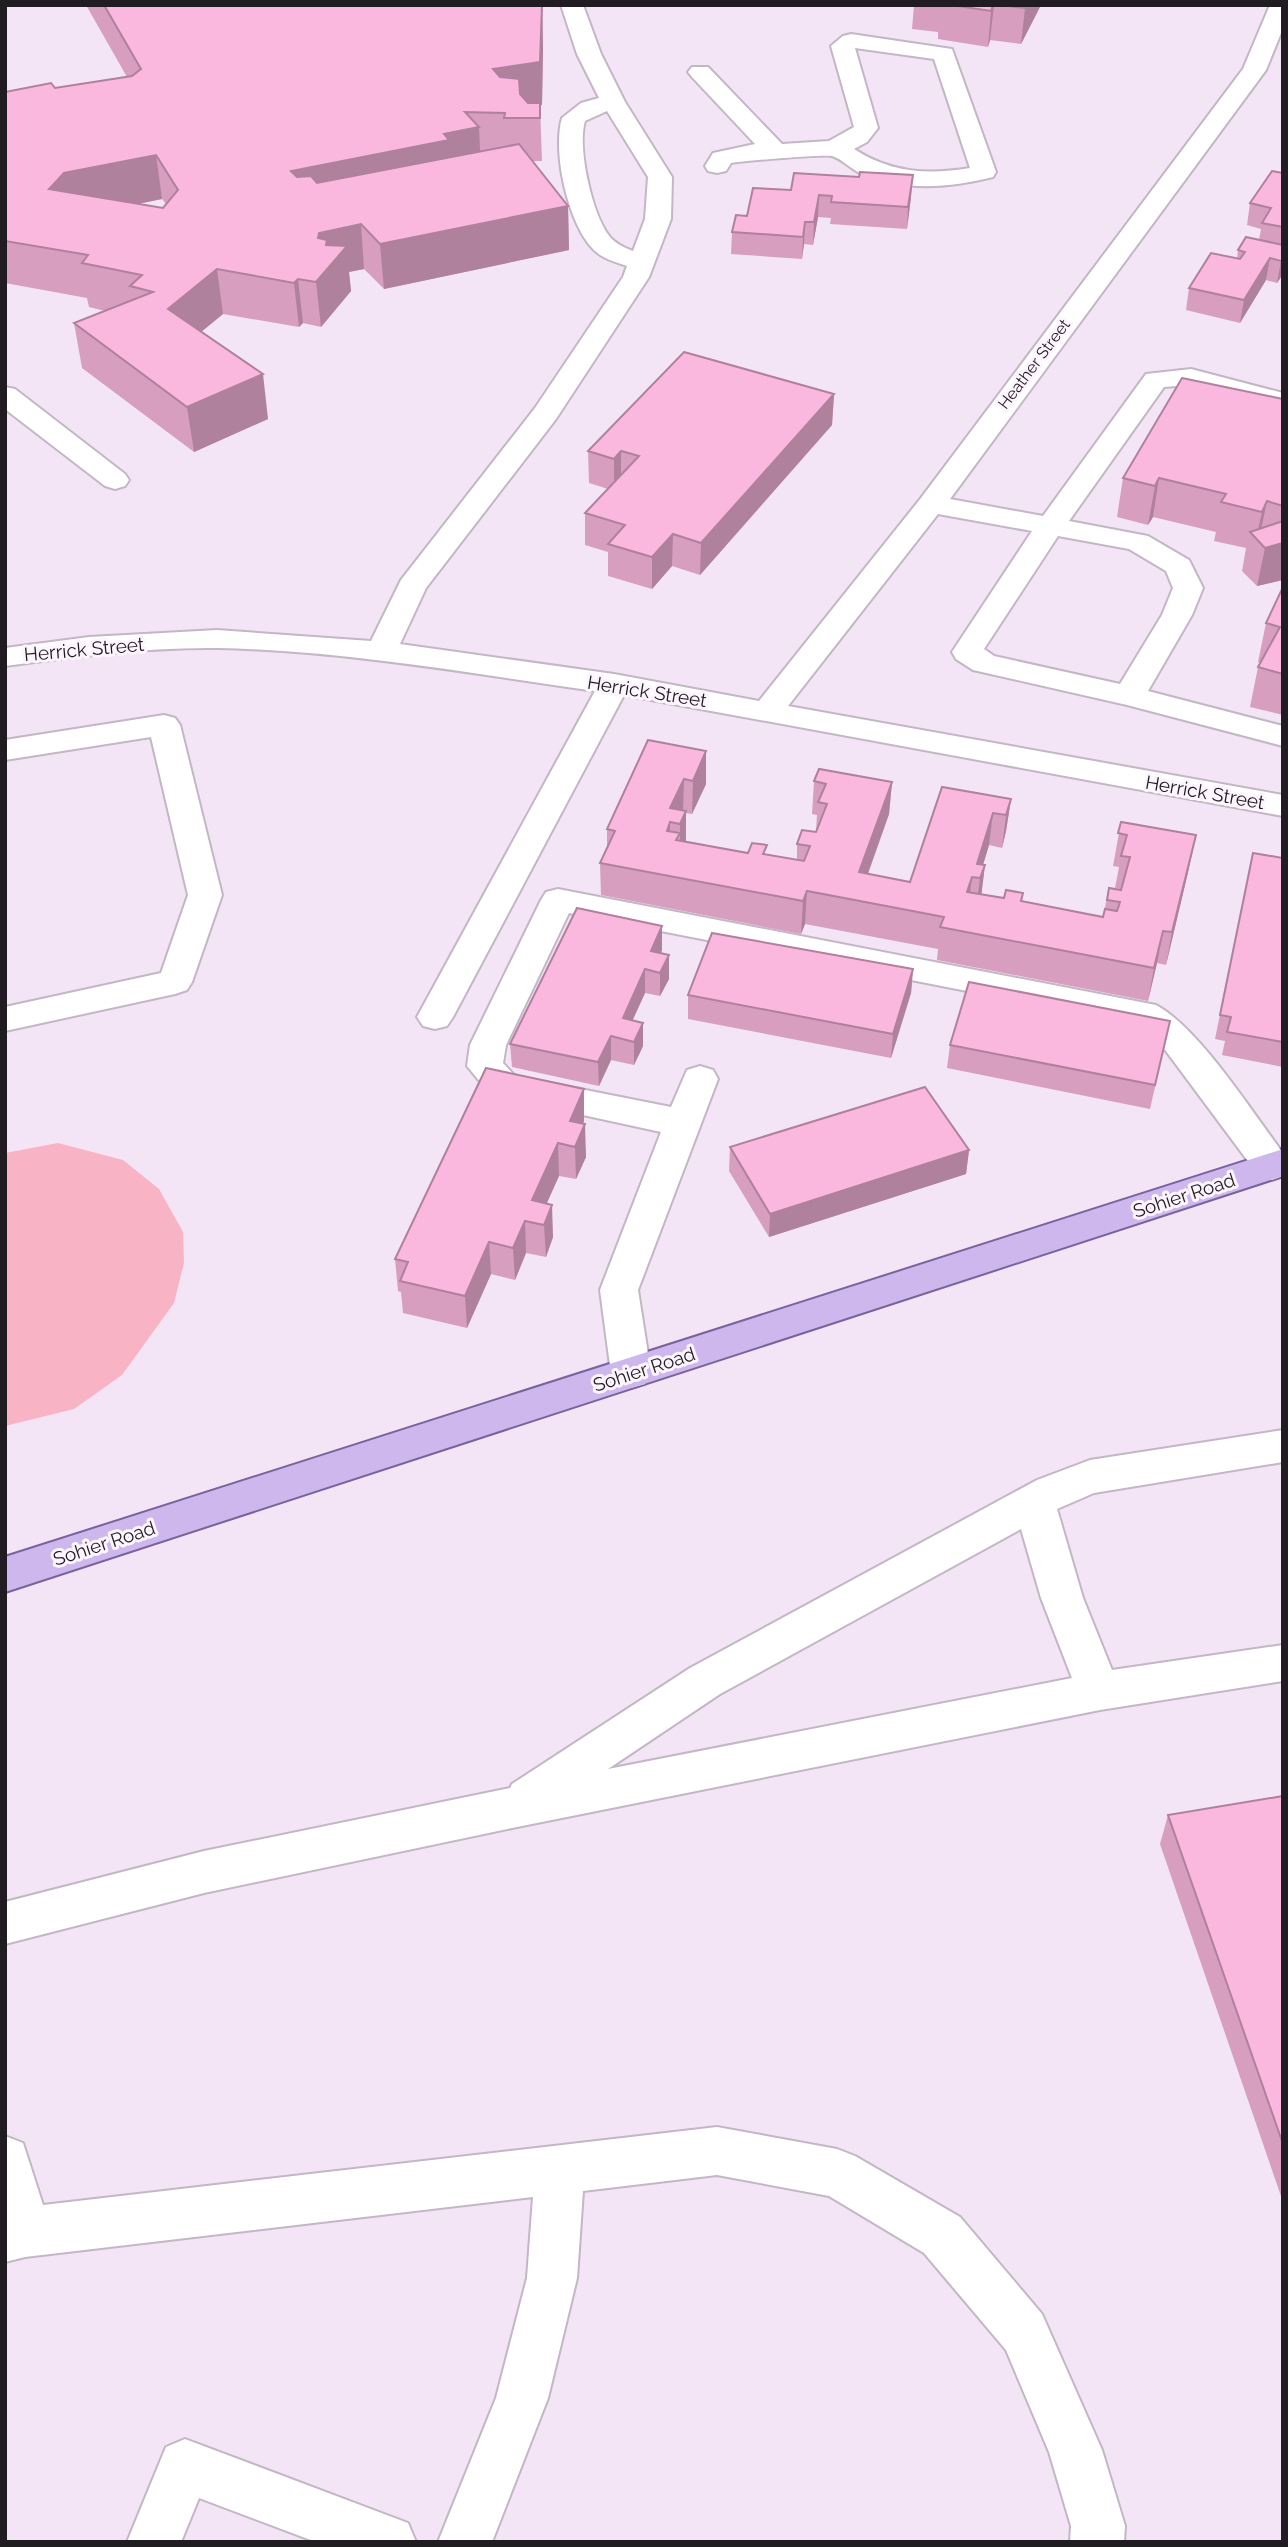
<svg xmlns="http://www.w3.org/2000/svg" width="1288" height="2547" viewBox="0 0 1288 2547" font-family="Raleway,sans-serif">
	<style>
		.green { fill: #f8b4c4 }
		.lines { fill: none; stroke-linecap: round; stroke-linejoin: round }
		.minor-casing { stroke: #c3b6c5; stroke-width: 4 }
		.major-casing { stroke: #7b629d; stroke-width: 4 }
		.minor { fill: #fff; fill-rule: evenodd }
		.major { fill: #cdb7ec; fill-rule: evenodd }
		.wall { fill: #d79ec0; fill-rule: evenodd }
		.shaded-wall { fill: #af819c }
		.building { fill: #fab8df; stroke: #af819c; stroke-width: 2; fill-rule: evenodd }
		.labels { text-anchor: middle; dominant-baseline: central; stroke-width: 6; stroke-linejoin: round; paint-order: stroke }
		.far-street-label { font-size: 16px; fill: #211c21; stroke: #fdf5fe }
		.street-label { font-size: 19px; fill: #211c21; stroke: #fdf5fe }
	</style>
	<rect width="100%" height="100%" fill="#f3e5f5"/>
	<!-- green -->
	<path class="green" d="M58 1143 123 1160 159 1189 183 1232 184 1263 174 1303 122 1375 74 1409 5 1426V1153Z"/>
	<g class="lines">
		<!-- minor casing -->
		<g class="minor-casing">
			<g id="minor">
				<path d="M561 5H583L601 54 625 102 672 177 671 219 649 277 556 419 426 588 400 644 614 674 759 701 921 498 1243 69 1270 5H1283V28L1266 70 950 499 1043 516 1146 374 1191 369 1283 393V409L1191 385 1164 387 1069 521 1148 536 1189 560 1203 588 1192 615 1148 691 1283 726V746L1127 705 973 670 956 659 952 652 1032 531 938 514 788 706 1283 795V816L624 695 453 1017 447 1026 435 1029 423 1026 417 1017 595 691C470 673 344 651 218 648 147 647 75 657 5 666V648L89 637 217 630 371 641 401 580 535 408 623 277 627 266C615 262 601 258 593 249 568 223 552 152 562 118L581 103 599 98 577 54ZM607 111 648 177 645 219 633 251C625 248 616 244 610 237 592 215 577 148 585 121ZM1058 536 1129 549 1166 571 1173 588 1162 615 1120 684 994 656 984 649Z"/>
				<path d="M851 34 952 49 996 172 993 177C949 188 903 192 860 173 851 169 842 159 832 156 826 154 741 161 731 163L726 171 717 173 708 171 705 166 713 153 755 144 692 77 688 72 692 67H708L782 144 829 141 854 127 831 46 843 36ZM855 48 934 59 970 168C928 175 891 173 854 149L867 142 878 128Z"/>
				<path d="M5 387 15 389 125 474 129 480 125 486 115 489 105 486 5 409Z"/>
				<path d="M164 715 175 718 180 725 222 895 192 982 187 990 175 994 5 1031V1007L161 973 188 895 151 737 5 760V740Z"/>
				<path d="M558 889 1156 1005C1199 1028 1252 1112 1283 1153V1176L1272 1180 1259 1176 1166 1051 1148 1032 1135 1024 569 913 506 1045 503 1063 515 1076 671 1107 687 1070 700 1066 713 1070 718 1079 638 1290 651 1373 645 1384 631 1388 617 1384 611 1373 600 1290 661 1132 491 1095 467 1066 470 1045 541 900 546 892Z"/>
				<path d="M1283 1430V1462L1094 1493 1057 1509 1083 1598 1112 1670 1283 1645V1681L1100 1710 512 1828 204 1893 5 1944V1902L204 1851 510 1788 512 1784 690 1668 1037 1480 1090 1460ZM1021 1529 1041 1598 1072 1678 608 1769 720 1694Z"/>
				<path d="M717 2127 837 2149 855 2156 960 2217 1042 2314 1102 2450 1125 2526 1124 2542H1070L1071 2526 1049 2452 1006 2350 924 2253 829 2196 717 2175 583 2191 577 2278 548 2398 492 2542H438L496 2398 527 2278 533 2197 25 2257 5 2262V2136L23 2143 43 2205Z"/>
				<path d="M185 2439 408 2523 416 2542H316L199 2498 181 2542H127L166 2447Z"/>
			</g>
		</g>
		<!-- major casing -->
		<g class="major-casing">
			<path id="major" d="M1283 1149V1176L5 1592V1557Z"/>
		</g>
		<!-- minor -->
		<use href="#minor" class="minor"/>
		<!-- major -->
		<use href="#major" class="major"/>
	</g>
	<!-- wall -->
	<g class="wall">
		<path d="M86 5H542L543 47 542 105H540L542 161H533L568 206 569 250 384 289 364 269 349 272 351 291 321 327 303 323 299 327 223 314 201 332 268 419 194 452 82 368 74 323 105 311 89 307 87 298 5 283V92L55 88 127 77ZM162 199 166 204 163 208 138 204Z"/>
		<path d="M914 5H1041L1021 44 990 40 988 47 938 39V32L912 29Z"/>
		<path d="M1283 173V274L1277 283 1266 280 1240 323 1186 310 1189 288 1237 259 1238 250 1259 240 1261 229 1247 225 1250 203Z"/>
		<path d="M791 190 911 197 907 229 830 224 831 218 818 217 813 245 804 244 802 259 731 254 732 232 747 216Z"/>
		<path d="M834 394 832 425 700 575 672 566 652 589 608 576V552L585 545V513L608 489 589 483 588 451Z"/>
		<path d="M1283 399V580L1257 586 1242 571 1246 548 1214 541 1216 532 1153 517 1148 525 1117 517 1123 478Z"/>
		<path d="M1283 587V715L1250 707 1258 667 1261 663 1258 662 1266 623Z"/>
		<path d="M706 751V784L692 814 686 813V841L748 853 766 854 797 860V844L816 831 817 815 812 814 814 781 892 782 889 814 868 874 910 882 1011 799 1006 831 1002 848 989 845 983 865H985L981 894 1103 917 1109 888 1121 890V889L1115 888 1119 867 1113 866 1121 822 1189 868 1166 965 1157 963 1148 1001 937 960 938 949 805 924 801 934 601 895 600 863 607 847V829Z"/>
		<path d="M1253 853 1283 858V1067L1222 1055 1225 1041 1215 1039Z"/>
		<path d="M662 926V950L661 953 669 955V979L660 996 645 993 632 1021 643 1046 634 1065 611 1060 599 1086 512 1067 510 1044Z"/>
		<path d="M913 969 911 993 891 1058 688 1019V995Z"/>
		<path d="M1170 1021 1150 1109 947 1068 950 1045Z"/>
		<path d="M584 1089V1121L583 1124 586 1157 576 1179 559 1176 546 1204 553 1237 546 1257 526 1253 515 1280 491 1274 467 1328 403 1313 401 1292 398 1291 395 1259Z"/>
		<path d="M730 1147 969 1150 966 1174 769 1237 729 1171Z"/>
		<path d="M1283 1796V2202L1160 1844 1168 1815Z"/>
	</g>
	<!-- shaded-wall -->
	<g class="shaded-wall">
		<path d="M542 5 543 47 542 105H540L542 161 540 105 520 108 493 69Z"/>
		<path d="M994 5 990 40 988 47 991 11Z"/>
		<path d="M1027 5H1041L1021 44 1025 8Z"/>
		<path d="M479 127 481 171 295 215 291 171 444 134Z"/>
		<path d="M156 155 162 199 71 217 49 189 64 173Z"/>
		<path d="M913 175 911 197 907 229 908 207Z"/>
		<path d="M819 195 818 217 813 245 814 222Z"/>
		<path d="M568 206 569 250 384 289 380 244Z"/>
		<path d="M805 222 804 244 802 259 803 237Z"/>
		<path d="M361 224 364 269 349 272 351 291 321 327 316 282 319 233Z"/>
		<path d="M1270 258 1266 280 1240 323 1244 300Z"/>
		<path d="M1283 259V274L1277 283 1281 261Z"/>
		<path d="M217 269 223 314 174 354 168 309Z"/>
		<path d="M298 279 303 323 299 327 294 283Z"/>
		<path d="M263 374 268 419 194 452 187 407Z"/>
		<path d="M834 394 832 425 700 575 701 543Z"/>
		<path d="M621 451V483L614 490V459Z"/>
		<path d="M1159 478 1153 517 1148 525 1155 486Z"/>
		<path d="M1267 501 1259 539H1256L1262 512Z"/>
		<path d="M673 534 672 566 652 589V557Z"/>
		<path d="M1283 543V580L1257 586 1265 548Z"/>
		<path d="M706 751V784L692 814 693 781Z"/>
		<path d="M684 779 683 812 670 822V855L667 831 670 808Z"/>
		<path d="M892 782 889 814 858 901 859 872Z"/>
		<path d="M1011 799 1006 831 1002 848 1006 815Z"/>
		<path d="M686 811V844L680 857V824Z"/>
		<path d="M993 813 989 845 979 878 977 864Z"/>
		<path d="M1196 835 1189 868 1166 965 1172 932Z"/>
		<path d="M985 865 981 898 976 911 980 878Z"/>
		<path d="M972 877 968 909 967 892Z"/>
		<path d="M807 891 805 924 801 934 803 901Z"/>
		<path d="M662 926V950L653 971 651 951Z"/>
		<path d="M1163 931 1157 963 1148 1001 1154 968Z"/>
		<path d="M669 955V979L660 996V973Z"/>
		<path d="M645 969V993L624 1039 623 1018Z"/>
		<path d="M913 969 911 993 891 1058 893 1034Z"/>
		<path d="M643 1023V1046L634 1065V1042Z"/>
		<path d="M611 1036V1060L599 1086 598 1062Z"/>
		<path d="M584 1089V1121L574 1147 570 1121Z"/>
		<path d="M585 1124 586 1157 576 1179 575 1147Z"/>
		<path d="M558 1143 559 1176 538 1223 532 1200Z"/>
		<path d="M969 1150 966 1174 769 1237 770 1214Z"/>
		<path d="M552 1205 553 1237 546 1257 544 1225Z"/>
		<path d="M525 1221 526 1253 515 1280 513 1248Z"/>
		<path d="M489 1242 491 1274 467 1328 465 1296Z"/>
	</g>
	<!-- building -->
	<g class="building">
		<path d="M104 5H542L540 62 493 69 500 77 519 79 520 94 528 103H540V118H504L505 113 465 112 479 127 444 134 449 140 291 171 297 177 311 176 317 183 519 144 568 206 380 244 361 224 319 233 318 238 327 240 326 245 347 246 316 282 298 279 294 283 217 269 168 309 263 374 187 407 74 323 153 292 130 286 142 275 82 263 88 255 5 241V92L51 83 55 88 132 76 141 69ZM156 155 178 190 163 208 49 189 64 173Z"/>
		<path d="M951 5H993L991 11Z"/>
		<path d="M1000 5H1027L1025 8Z"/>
		<path d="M1272 171 1283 173V227L1262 223 1271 208 1250 203Z"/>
		<path d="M860 172 913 175 908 207 831 202 832 196 819 195 814 222H805L803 237 732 232 736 215 747 216 753 188 791 190 794 173 859 177Z"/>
		<path d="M1246 237 1283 245V259L1281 261 1270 258 1244 300 1189 288 1211 253 1240 259 1245 252 1238 250Z"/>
		<path d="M684 352 834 394 701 543 673 534 652 557 608 544 625 525 585 513 639 456 621 451 614 459 588 451Z"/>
		<path d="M1182 378 1283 399V506L1267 501 1262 512 1221 502 1226 494 1159 478 1155 486 1123 478Z"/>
		<path d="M1283 521V543L1265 548 1250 532Z"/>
		<path d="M1283 587V674L1258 667 1280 627 1266 623Z"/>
		<path d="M648 740 706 751 693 781 684 779 670 808 686 811 680 824 670 822 667 831 680 833 676 840 748 853 752 843 767 845 763 854 804 861 810 846 797 844 802 830 816 832 827 804 818 802 826 784 814 781 819 769 892 782 859 872 910 882 942 787 1011 799 1006 815 993 813 977 864 985 865 980 878 972 877 967 892 1004 898 1006 890 1023 893 1021 901 1103 917 1105 909 1117 911 1120 902 1107 900 1109 888 1121 890 1130 857 1121 856 1127 835 1118 833 1121 822 1196 835 1172 932 1163 931 1154 968 940 927 944 917 807 891 803 901 600 863 615 831 607 829Z"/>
		<path d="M1253 853 1283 858V1042L1227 1032 1231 1017 1220 1015Z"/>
		<path d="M577 908 662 926 651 951 669 955 660 973 645 969 623 1018 643 1023 634 1042 611 1036 598 1062 510 1044Z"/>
		<path d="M712 933 913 969 893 1034 688 995Z"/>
		<path d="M969 982 1170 1021 1155 1085 950 1045Z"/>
		<path d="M486 1068 584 1089 570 1121 585 1124 575 1147 558 1143 532 1200 552 1205 544 1225 525 1221 513 1248 489 1242 465 1296 400 1281 408 1262 395 1259Z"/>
		<path d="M925 1087 969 1150 770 1214 730 1147Z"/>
		<path d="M1283 1796V2144L1168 1815Z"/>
	</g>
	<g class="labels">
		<!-- far-street labels -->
		<g class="far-street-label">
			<text transform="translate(1034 364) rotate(-53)">Heather Street</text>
		</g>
		<!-- street labels -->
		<g class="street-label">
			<text transform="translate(84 649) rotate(-5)">Herrick Street</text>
			<text transform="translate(647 691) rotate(9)">Herrick Street</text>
			<text transform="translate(1205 792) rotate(10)">Herrick Street</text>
			<text transform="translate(1184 1195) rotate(-18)">Sohier Road</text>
			<text transform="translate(644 1369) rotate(-18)">Sohier Road</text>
			<text transform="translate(104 1543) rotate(-18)">Sohier Road</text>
		</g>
	</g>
	<!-- border -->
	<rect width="1288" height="2547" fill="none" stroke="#211c21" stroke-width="14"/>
</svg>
